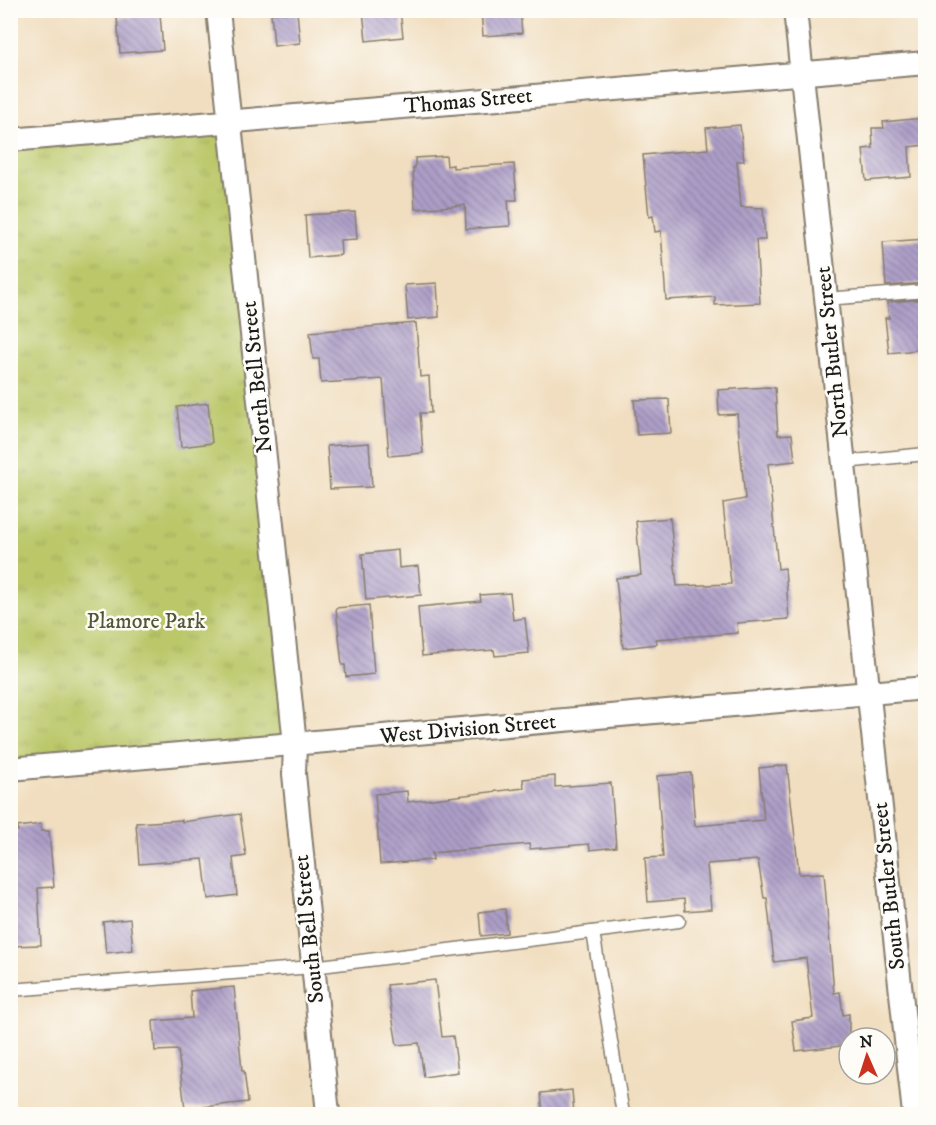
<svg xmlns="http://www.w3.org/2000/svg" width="936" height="1125" viewBox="0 0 936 1125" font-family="'IM FELL DW Pica',serif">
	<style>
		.park { fill: url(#park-tufts); stroke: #6c7242; stroke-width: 1.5 }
		.building { fill: url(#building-back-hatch) }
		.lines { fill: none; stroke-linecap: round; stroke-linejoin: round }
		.service-casing { stroke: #867d6e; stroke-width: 15 }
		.minor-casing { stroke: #867d6e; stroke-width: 26 }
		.service { stroke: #fff; stroke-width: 12 }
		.minor { stroke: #fff; stroke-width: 22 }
		.labels { text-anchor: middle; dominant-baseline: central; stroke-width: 5; stroke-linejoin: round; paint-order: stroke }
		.street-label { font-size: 22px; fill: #1c1c1c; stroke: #fdfcf7 }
		.park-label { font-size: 22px; fill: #545837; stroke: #fdfcf7 }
	</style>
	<defs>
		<pattern id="park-tufts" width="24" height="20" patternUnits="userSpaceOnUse" patternTransform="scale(1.5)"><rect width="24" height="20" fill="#bbc769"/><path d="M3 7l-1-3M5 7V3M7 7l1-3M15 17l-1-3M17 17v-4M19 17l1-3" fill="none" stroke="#a0aa5a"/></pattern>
		<pattern id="building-back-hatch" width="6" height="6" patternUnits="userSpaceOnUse" patternTransform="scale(1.5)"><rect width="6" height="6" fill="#ad9ec7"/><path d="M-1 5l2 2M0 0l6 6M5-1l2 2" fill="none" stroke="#8c80a1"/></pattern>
	</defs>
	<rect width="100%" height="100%" fill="#fdfcf7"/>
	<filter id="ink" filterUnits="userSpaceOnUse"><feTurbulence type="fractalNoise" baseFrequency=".0167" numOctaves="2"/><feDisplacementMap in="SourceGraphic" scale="12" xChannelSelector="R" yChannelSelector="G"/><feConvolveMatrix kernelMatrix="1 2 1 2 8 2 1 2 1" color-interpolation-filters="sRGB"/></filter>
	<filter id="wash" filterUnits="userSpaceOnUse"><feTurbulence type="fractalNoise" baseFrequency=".008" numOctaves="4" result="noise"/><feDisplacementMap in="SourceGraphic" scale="24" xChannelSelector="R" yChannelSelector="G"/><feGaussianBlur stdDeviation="1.35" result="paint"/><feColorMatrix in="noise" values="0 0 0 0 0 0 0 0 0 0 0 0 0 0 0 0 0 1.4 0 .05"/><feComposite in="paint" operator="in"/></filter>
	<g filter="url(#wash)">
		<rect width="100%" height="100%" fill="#f1dec0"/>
		<!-- park -->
		<path class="park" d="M230 121 295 744 11 769V140Z"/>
		<g id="blocks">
			<!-- building -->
			<g class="building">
				<path d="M363 10H400L403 37 366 41Z"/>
				<path d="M481 10H520L522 33 483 36Z"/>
				<path d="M297 12 300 43 274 46 271 13Z"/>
				<path d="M160 14 163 50 120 53 117 18Z"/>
				<path d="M923 118 925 145 909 147 911 177 866 181 863 149 873 148 872 128H884L883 122Z"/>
				<path d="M740 125 744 161H737L741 207 763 208 765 240H756L760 303 715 305V297L666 300 661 231 655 232 653 216 649 217 643 155 708 149 706 128Z"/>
				<path d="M446 156 447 166 453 165V168L514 164 517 200H508L510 226 466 229 465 205 415 209 413 168H415V158Z"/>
				<path d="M355 212 357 239 340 240 341 255 308 258 305 215Z"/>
				<path d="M926 239V283L886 286 883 242Z"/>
				<path d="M437 283 439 317 408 320 405 285Z"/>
				<path d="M926 299V349L889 353 885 318H889L887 302Z"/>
				<path d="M416 323 420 377 429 376 431 413H420L423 453 389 456 383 379 321 383 319 359H313L310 332Z"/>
				<path d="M768 387 775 388 778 435 792 434 795 461 768 464 778 569 785 568 789 619 737 623 738 633 656 639 657 644 623 648 616 578 641 575 636 521 670 518 677 586 731 584 723 503 745 499 737 414 719 415 718 390Z"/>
				<path d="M669 399 671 433 637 435 634 400Z"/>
				<path d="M208 403 212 443 181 447 177 407Z"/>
				<path d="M369 443 372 487 330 489 327 446Z"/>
				<path d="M398 550 399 568 418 566 421 595 366 600 362 554Z"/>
				<path d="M510 593 513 620 525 618 529 653 495 656 494 650 422 656 418 607 481 601 480 595Z"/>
				<path d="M369 605 374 674 346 677 345 665H342L336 608Z"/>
				<path d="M787 765 799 874 824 873 834 993 840 992 843 1015 849 1014V1045L796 1051 792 1021 813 1018 806 958 774 962 767 898H764L758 860 707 864 711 909 685 911 684 899 648 902 645 858 663 857 657 776 691 773 695 826 764 820 759 768Z"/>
				<path d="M555 776V787L611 783 616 847 590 850 589 844 530 849 529 844 432 853 433 860 380 864 375 794 407 791 408 802 524 788 523 779Z"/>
				<path d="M240 814 246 856 233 858 237 895 208 899 203 859 139 864 136 823 182 820V822Z"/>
				<path d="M41 824V831H49L54 887 38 888 41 945 10 946V832L18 831 17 827Z"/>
				<path d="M505 909 507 933 481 936 479 912Z"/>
				<path d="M130 919 133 950 106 953 103 922Z"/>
				<path d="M435 980 442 1037 453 1036 458 1072 424 1077 419 1043 397 1045 387 985Z"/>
				<path d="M234 987 242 1071H244L248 1102 185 1109 178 1050 155 1051 153 1021 192 1018 190 991Z"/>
				<path d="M572 1090 574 1114H543L541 1093Z"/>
			</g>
		</g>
	</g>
	<g filter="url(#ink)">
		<use href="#blocks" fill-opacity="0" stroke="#867d6e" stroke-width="1.5"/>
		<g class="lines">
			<!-- service casing -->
			<g class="service-casing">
				<g id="service">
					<path d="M826 299 926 291"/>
					<path d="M844 462 926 454"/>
					<path d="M593 932 623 1114"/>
					<path d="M10 990 313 967 679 921"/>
				</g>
			</g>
			<!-- minor casing -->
			<g class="minor-casing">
				<g id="minor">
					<path d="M218 10 295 744 294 774 328 1114"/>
					<path d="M795 10 914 1114"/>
					<path d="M10 140 926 63"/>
					<path d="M10 769 926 688"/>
				</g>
			</g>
			<!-- service -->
			<use href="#service" class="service"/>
			<!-- minor -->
			<use href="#minor" class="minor"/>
		</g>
	</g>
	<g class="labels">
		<!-- street labels -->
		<g class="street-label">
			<text transform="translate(468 101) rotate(-5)">Thomas Street</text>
			<text transform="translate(832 352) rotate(-96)">North Butler Street</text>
			<text transform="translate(257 377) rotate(-96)">North Bell Street</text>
			<text transform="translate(468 729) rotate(-5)">West Division Street</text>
			<text transform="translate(889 886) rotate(-96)">South Butler Street</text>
			<text transform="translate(309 929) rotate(-96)">South Bell Street</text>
		</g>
		<!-- park labels -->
		<g class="park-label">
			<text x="146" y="621">Plamore Park</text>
		</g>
	</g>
	<!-- margin -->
	<rect width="936" height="1125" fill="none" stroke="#fdfcf7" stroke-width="36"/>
	<!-- north arrow -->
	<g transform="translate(867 1056) rotate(357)"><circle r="28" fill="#fdfcf7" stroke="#a3a29f" stroke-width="1.5"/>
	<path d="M0-4.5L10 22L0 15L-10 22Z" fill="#c8321e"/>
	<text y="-9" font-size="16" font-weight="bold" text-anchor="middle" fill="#1c1c1c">N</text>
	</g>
</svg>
